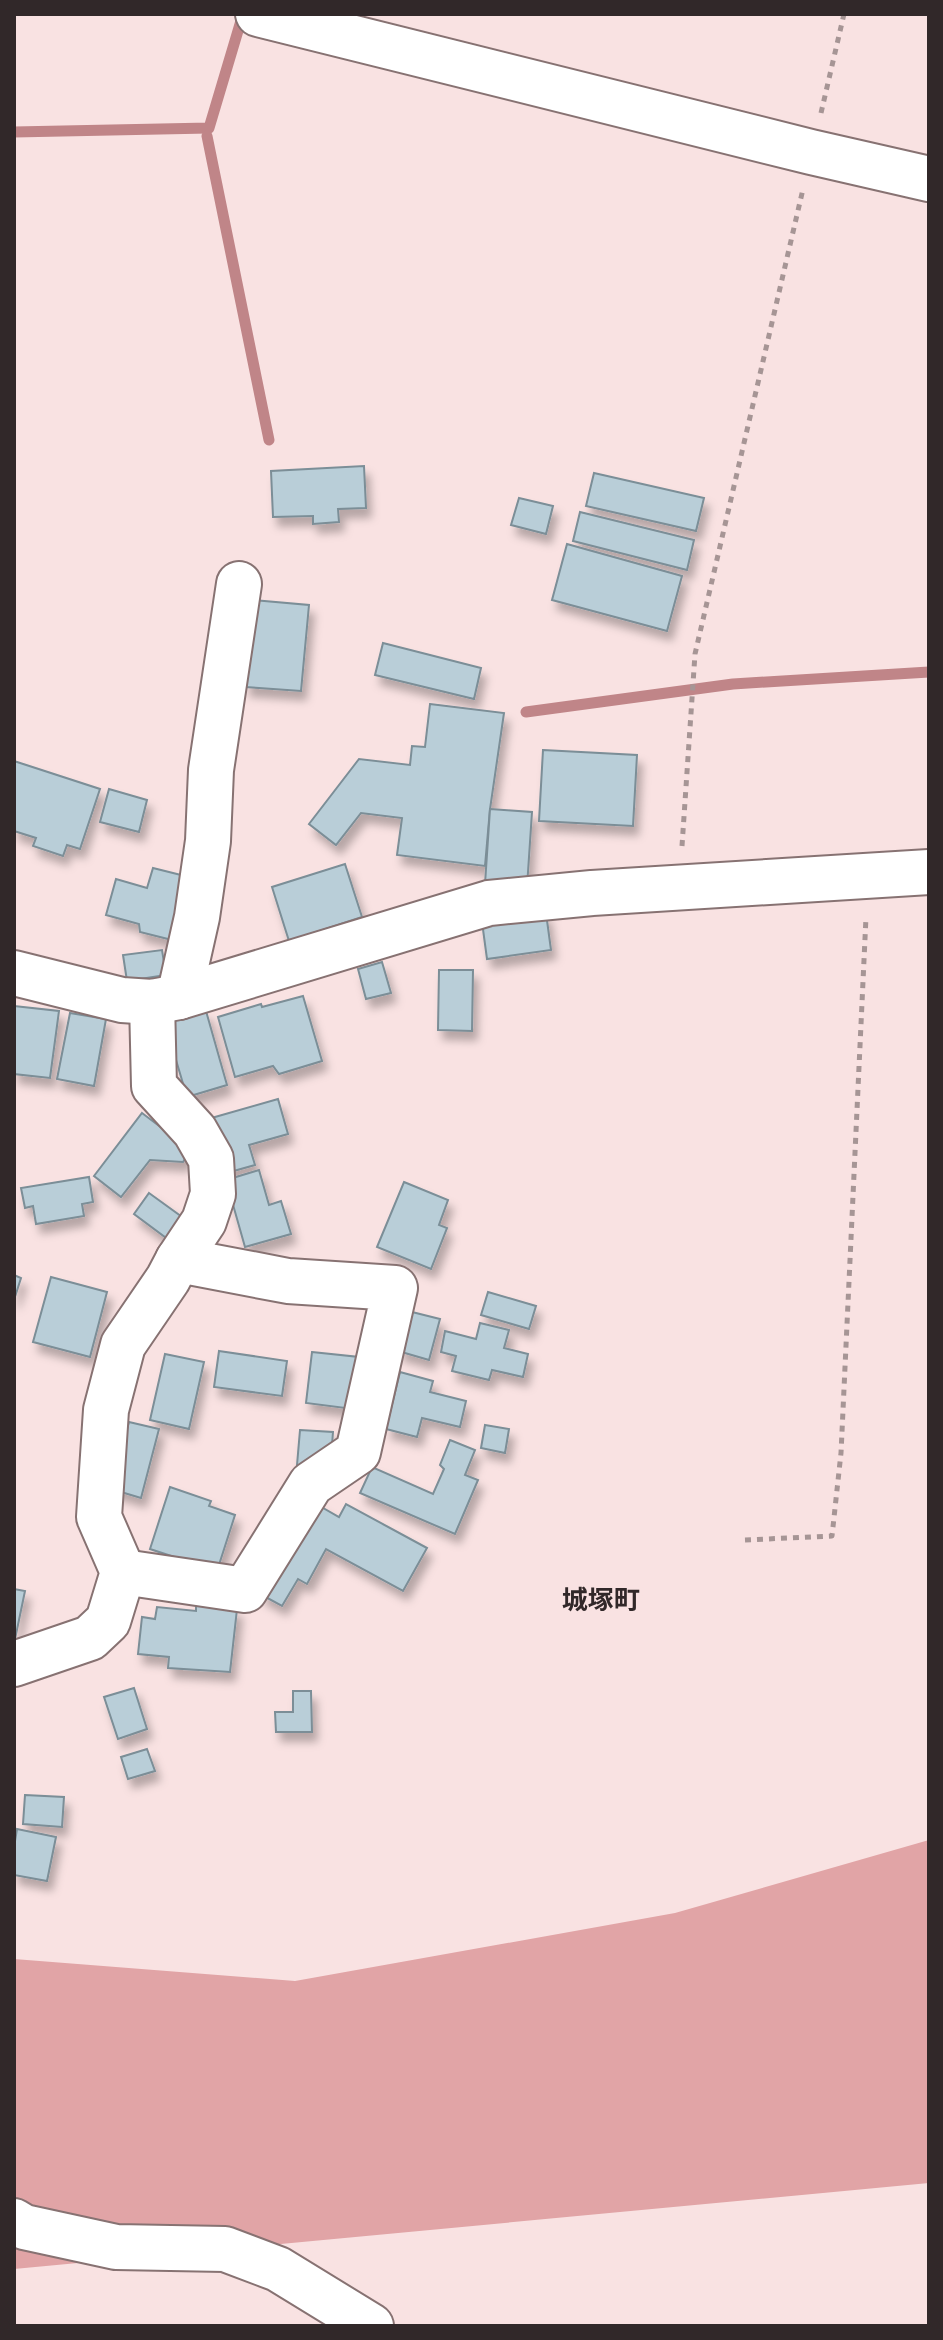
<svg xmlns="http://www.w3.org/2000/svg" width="943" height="2340" viewBox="0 0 943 2340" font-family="'Fira Sans Condensed','Noto Sans JP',sans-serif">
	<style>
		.forest { fill: #e1a4a6 }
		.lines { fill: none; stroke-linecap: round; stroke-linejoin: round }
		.stream { stroke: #c08588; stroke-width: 11 }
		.building { fill: #b9ced8; stroke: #7b8e97; stroke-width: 2; filter: url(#shadow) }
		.minor-casing { stroke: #877272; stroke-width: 48 }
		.path { stroke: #a69595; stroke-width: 5; stroke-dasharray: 6 6; stroke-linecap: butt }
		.minor { stroke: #fff; stroke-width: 44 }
		.labels { text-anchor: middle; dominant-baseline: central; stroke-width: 7; stroke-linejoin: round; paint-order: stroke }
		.quarter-label { font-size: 26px; font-weight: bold; fill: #312829; stroke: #f9e2e2 }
	</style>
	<defs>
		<filter id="shadow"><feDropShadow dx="5" dy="9" stdDeviation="4" flood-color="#0004"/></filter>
	</defs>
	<rect width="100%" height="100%" fill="#f9e2e2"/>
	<!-- forest -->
	<path class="forest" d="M929 1840V2183L14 2269V1959L295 1981 675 1913Z"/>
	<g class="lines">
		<!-- stream -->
		<g class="stream">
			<path d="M14 132 209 128 243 14"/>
			<path d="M207 136 269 440"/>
			<path d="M526 712 733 684 929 672"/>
		</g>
	</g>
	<!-- building -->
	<g class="building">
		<path d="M364 466 366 508 338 509 339 522 313 524V516L273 517 271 471Z"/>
		<path d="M594 473 704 498 696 531 586 506Z"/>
		<path d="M519 498 553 506 546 534 511 525Z"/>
		<path d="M580 512 694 540 687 570 573 541Z"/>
		<path d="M567 544 682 576 667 631 552 600Z"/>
		<path d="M253 600 309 605 301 691 245 687Z"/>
		<path d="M383 643 481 668 474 699 375 675Z"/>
		<path d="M430 704 504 713 490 809 485 866 397 855 402 818 361 813 336 845 309 824 359 759 410 765 412 746 425 747Z"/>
		<path d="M543 750 637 755 633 826 539 821Z"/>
		<path d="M14 761 100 789 80 849 67 845 63 856 33 846 36 838 14 831Z"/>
		<path d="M109 789 147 800 139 832 100 822Z"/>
		<path d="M490 809 532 812 527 887 485 884Z"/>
		<path d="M345 864 362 917 289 941 272 887Z"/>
		<path d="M153 868 189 877 172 940 140 932 139 924 106 915 116 879 147 888Z"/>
		<path d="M546 913 551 950 487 959 482 922Z"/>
		<path d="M162 950 166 975 127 981 123 955Z"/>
		<path d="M382 962 391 993 366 999 358 969Z"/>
		<path d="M439 970H473L472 1031 438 1030Z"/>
		<path d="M303 996 322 1061 279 1074 273 1066 235 1077 218 1017 261 1004 262 1007Z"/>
		<path d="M14 1006 59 1011 50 1078 14 1074Z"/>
		<path d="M206 1011 227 1085 187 1097 165 1023Z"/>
		<path d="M70 1013 106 1019 94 1086 57 1079Z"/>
		<path d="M278 1099 288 1134 249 1145 255 1165 223 1174 208 1119Z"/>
		<path d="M142 1113 191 1150 183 1162 150 1160 121 1197 94 1176Z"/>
		<path d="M259 1170 269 1205 281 1201 291 1234 245 1247 226 1180Z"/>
		<path d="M89 1177 93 1202 82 1204 84 1216 36 1224 33 1206 25 1208 21 1188Z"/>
		<path d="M404 1182 448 1200 439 1225 447 1228 431 1269 377 1247Z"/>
		<path d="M149 1193 189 1222 173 1243 134 1214Z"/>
		<path d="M14 1275 21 1278 14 1300Z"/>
		<path d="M51 1277 107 1292 90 1357 33 1342Z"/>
		<path d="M488 1292 536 1306 529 1329 481 1315Z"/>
		<path d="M408 1311 440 1319 429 1360 398 1351Z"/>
		<path d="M480 1323 509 1330 504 1348 528 1354 523 1377 492 1370 489 1380 452 1371 456 1356 441 1352 445 1331 476 1339Z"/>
		<path d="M219 1351 287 1361 282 1396 214 1387Z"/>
		<path d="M312 1352 359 1357 353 1409 306 1403Z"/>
		<path d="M165 1354 204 1362 189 1429 150 1420Z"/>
		<path d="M400 1372 433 1381 430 1392 466 1401 460 1427 422 1418 417 1437 386 1429Z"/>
		<path d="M129 1422 159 1429 141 1498 111 1489Z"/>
		<path d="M485 1425 509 1429 505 1453 481 1448Z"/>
		<path d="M300 1430 333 1432 331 1458 312 1466 297 1465Z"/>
		<path d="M450 1440 475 1450 465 1475 478 1480 455 1534 360 1493 372 1467 433 1494 444 1469 440 1465Z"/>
		<path d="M170 1487 211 1501 209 1506 235 1515 217 1571 150 1549Z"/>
		<path d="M311 1501 339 1517 346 1504 427 1548 403 1591 326 1549 307 1584 298 1579 282 1606 260 1594Z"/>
		<path d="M14 1589 25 1591 14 1644Z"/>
		<path d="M196 1604 237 1609 230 1672 168 1668 169 1657 138 1654 142 1617 155 1619 157 1607 196 1611Z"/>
		<path d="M134 1688 147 1729 118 1739 104 1697Z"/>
		<path d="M293 1691H311L312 1732H276L275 1712H293Z"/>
		<path d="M147 1749 155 1771 128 1779 121 1757Z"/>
		<path d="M25 1795 64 1797 62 1827 23 1824Z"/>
		<path d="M17 1829 56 1837 47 1881 14 1875V1847Z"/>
	</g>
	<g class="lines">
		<!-- minor casing -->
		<g class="minor-casing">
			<g id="minor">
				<path d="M258 14 811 152 929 179"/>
				<path d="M14 973 122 1000 152 1002 179 997 489 903 592 893 929 872"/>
				<path d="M179 997 197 917 208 841 211 770 239 584"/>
				<path d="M123 1572 245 1590 311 1484 358 1452 395 1288 288 1281 178 1260"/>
				<path d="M14 1664 90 1638 108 1621 123 1572 99 1517 106 1410 123 1345 168 1279 178 1260 204 1221 213 1194 211 1159 195 1131 154 1086 152 1002"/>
				<path d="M14 2221 24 2227 116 2247 225 2249 278 2269 371 2326"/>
			</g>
		</g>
		<!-- path -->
		<g class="path">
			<path d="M821 113 844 14"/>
			<path d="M682 846 695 654 803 189"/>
			<path d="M745 1540 832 1536 841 1453 866 917"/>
		</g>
		<!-- minor -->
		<use href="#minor" class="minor"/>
	</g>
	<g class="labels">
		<!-- quarter labels -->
		<g class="quarter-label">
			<text x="601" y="1600">城塚町</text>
		</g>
	</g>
	<!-- border -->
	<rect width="943" height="2340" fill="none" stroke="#312829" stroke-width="32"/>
</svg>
